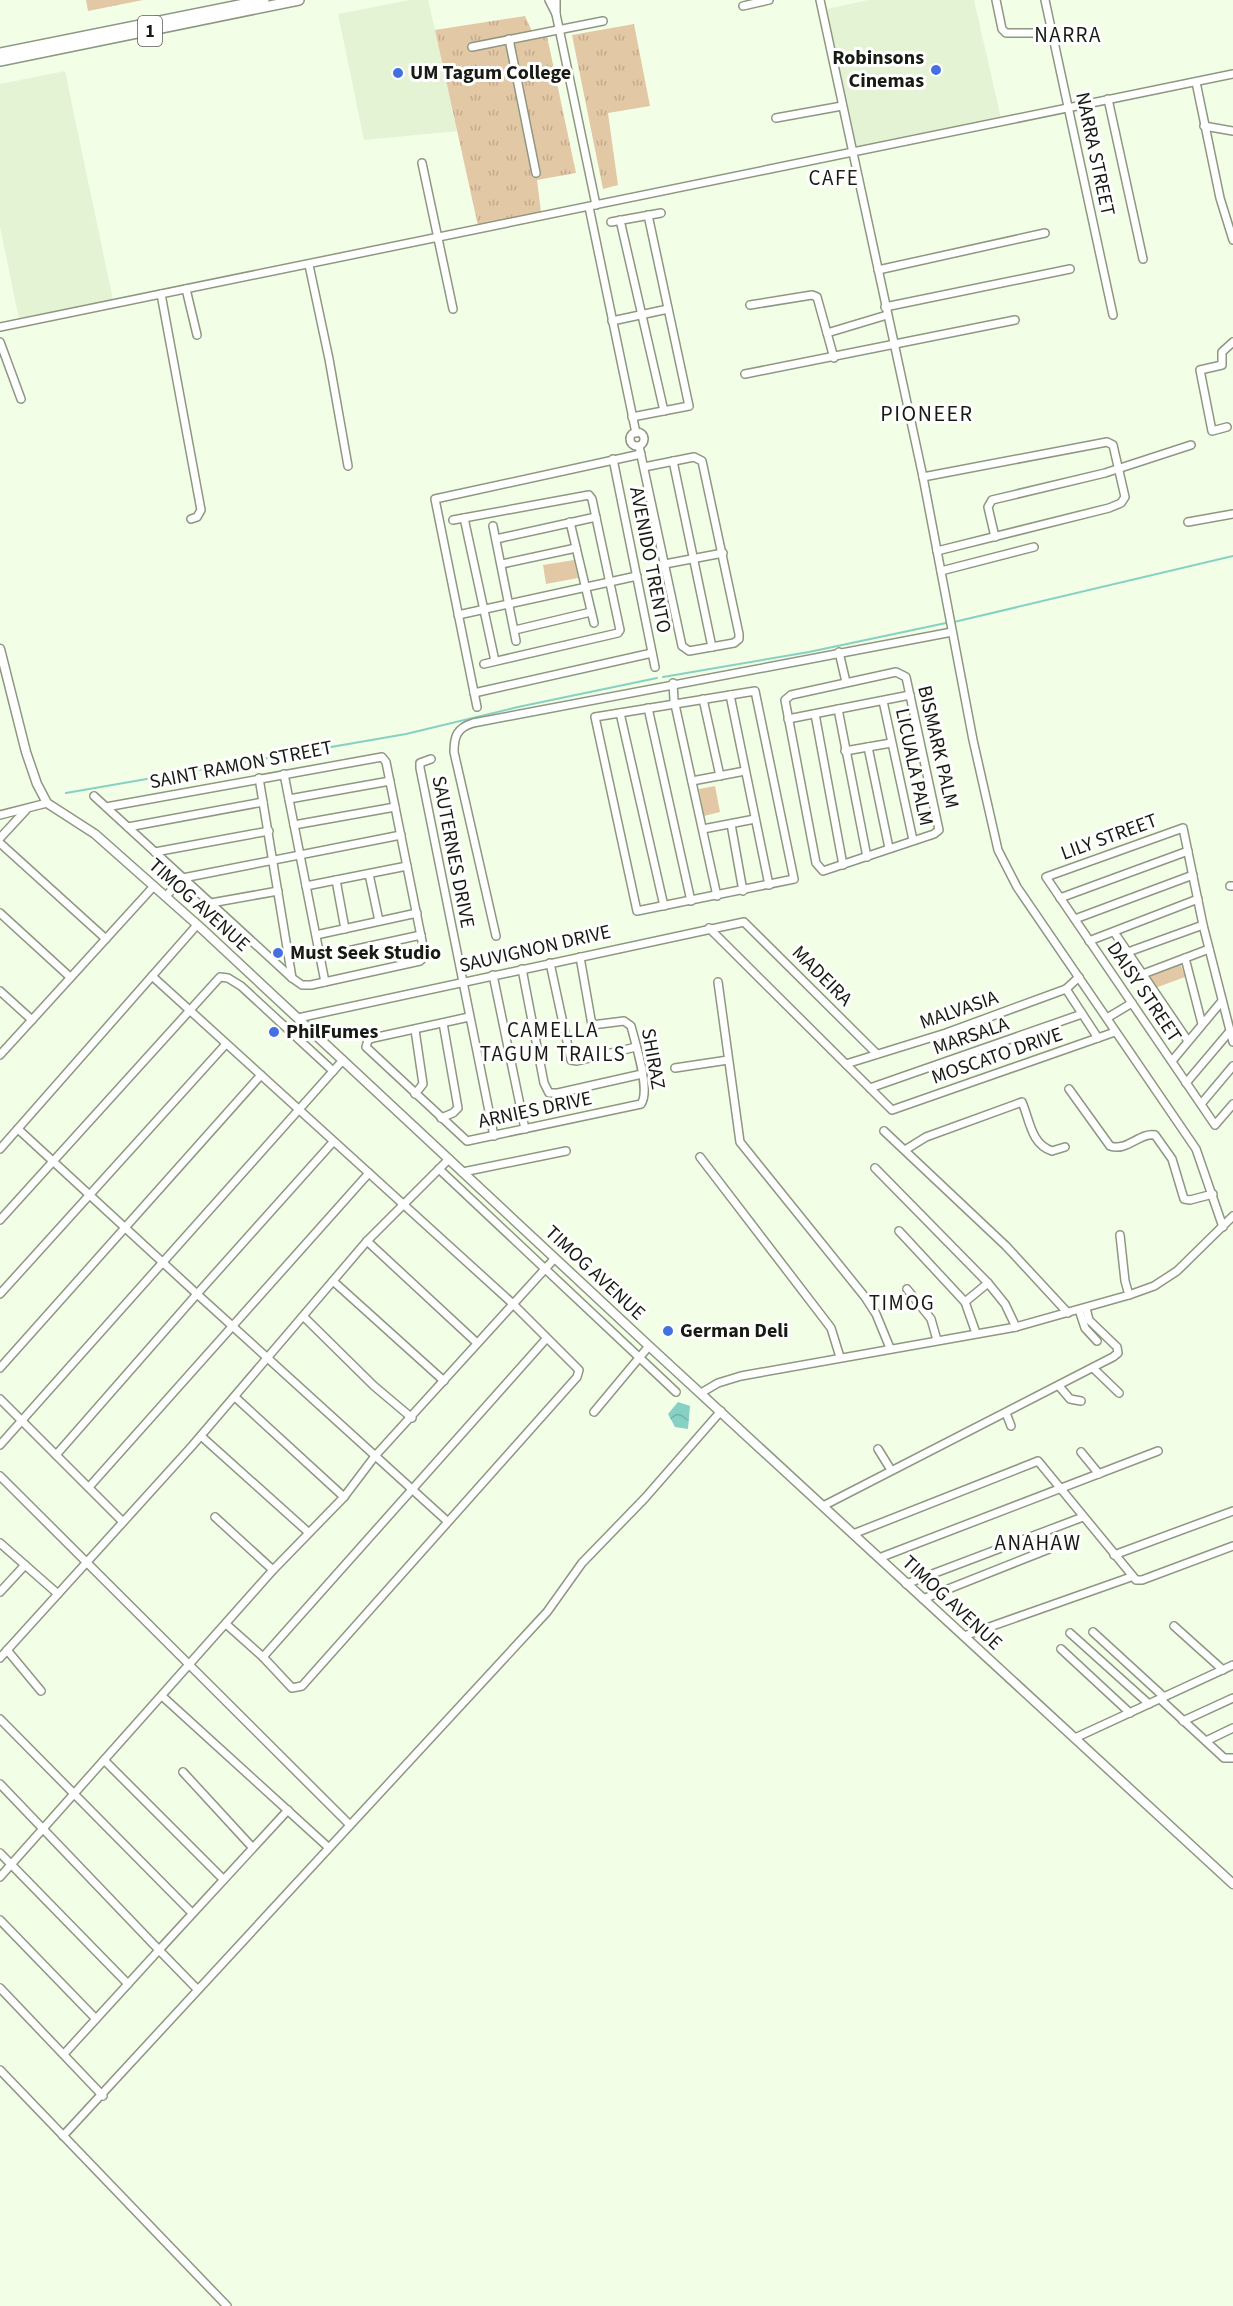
<svg xmlns="http://www.w3.org/2000/svg" width="1233" height="2306" viewBox="0 0 1233 2306" font-family="'Source Sans 3',sans-serif">
	<style>
		.built { fill: #e5f3d5 }
		.grass { fill: url(#grass-tufts) }
		.park { fill: #e3c8a6 }
		.water { fill: url(#water-waves) }
		.lines { fill: none; stroke-linecap: round; stroke-linejoin: round }
		.stream { stroke: #86d1c4; stroke-width: 2 }
		.minor-casing { stroke: #8d9782; stroke-width: 10 }
		.major-casing { stroke: #8d9782; stroke-width: 11 }
		.highway-casing { stroke: #8d9782; stroke-width: 12 }
		.minor { stroke: #fff; stroke-width: 7 }
		.major { stroke: #fff; stroke-width: 8 }
		.highway { stroke: #fff; stroke-width: 9 }
		.poi-dot { fill: #4470e2; stroke: #fff; stroke-width: 2 }
		.labels { text-anchor: middle; dominant-baseline: central; stroke-width: 6; stroke-linejoin: round; paint-order: stroke }
		.shield { fill: #fff; stroke: #5d5f5a; stroke-width: 1.5 }
		.shield-label { font-size: 18px; font-weight: bold; fill: #181b13 }
		.poi-label { font-size: 20px; font-weight: bold; fill: #181b13; stroke: #fff; text-anchor: start }
		.street-label { font-size: 20px; fill: #181b13; stroke: #fff }
		.neighbourhood-label { font-size: 21px; letter-spacing: 1.5px; fill: #181b13; stroke: #fff }
		.quarter-label { font-size: 22px; letter-spacing: 1.5px; fill: #181b13; stroke: #fff }
	</style>
	<defs>
		<pattern id="grass-tufts" width="24" height="20" patternUnits="userSpaceOnUse" patternTransform="scale(1.5)"><rect width="24" height="20" fill="#e3c8a6"/><path d="M3 7l-1-3M5 7V3M7 7l1-3M15 17l-1-3M17 17v-4M19 17l1-3" fill="none" stroke="#c2ab8e"/></pattern>
		<pattern id="water-waves" width="16" height="10" patternUnits="userSpaceOnUse" patternTransform="scale(1.5)"><rect width="16" height="10" fill="#86d1c4"/><path d="M0 5q4-4 8 0t8 0" fill="none" stroke="#73b3a8"/></pattern>
	</defs>
	<rect width="100%" height="100%" fill="#f3fee7"/>
	<!-- built -->
	<g class="built">
		<path d="M410 0H428L459 131 364 140 338 14Z"/>
		<path d="M868 0H974L1001 118 857 148 827 9Z"/>
		<path d="M65 71 113 300 19 319 0 227V84Z"/>
	</g>
	<!-- grass -->
	<g class="grass">
		<path d="M86 0H143L88 11Z"/>
		<path d="M525 16 535 38 547 36 576 173 537 180 541 212 478 226 435 30Z"/>
		<path d="M634 24 650 106 608 113 618 185 603 189 572 35Z"/>
	</g>
	<!-- park -->
	<g class="park">
		<path d="M574 560 578 578 546 584 543 565Z"/>
		<path d="M715 786 720 812 704 816 699 789Z"/>
		<path d="M1180 963 1185 977 1155 988 1150 975Z"/>
	</g>
	<!-- water -->
	<path class="water" d="M678 1402 690 1406 688 1429 675 1427 668 1414Z"/>
	<g class="lines">
		<!-- stream -->
		<g class="stream">
			<path d="M954 622 1233 556"/>
			<path d="M663 677 809 652 946 623"/>
			<path d="M66 793 406 734 518 707 657 678"/>
		</g>
		<!-- minor casing -->
		<g class="minor-casing">
			<g id="minor">
				<path d="M549 0 556 14"/>
				<path d="M556 0V14L596 205"/>
				<path d="M820 0 923 477 973 740 998 850 1017 887 1196 1149 1223 1227"/>
				<path d="M996 0 1002 29 1006 33H1052"/>
				<path d="M1045 0 1113 315"/>
				<path d="M743 6 769 0"/>
				<path d="M509 39 536 173"/>
				<path d="M472 47 603 21"/>
				<path d="M1196 82 1220 198 1233 240"/>
				<path d="M1108 99 1143 259"/>
				<path d="M776 118 842 106"/>
				<path d="M1204 126 1233 131"/>
				<path d="M422 163 453 309"/>
				<path d="M589 207 636 433"/>
				<path d="M620 220 664 411"/>
				<path d="M611 222 661 213"/>
				<path d="M309 265 329 359 348 466"/>
				<path d="M878 270 1045 233"/>
				<path d="M186 289 197 335"/>
				<path d="M161 294 201 510 197 517 191 519"/>
				<path d="M750 305 812 295 817 297 834 358"/>
				<path d="M885 307 1070 269"/>
				<path d="M612 321 668 309"/>
				<path d="M0 327 1233 74"/>
				<path d="M827 333 887 315"/>
				<path d="M0 342 21 399"/>
				<path d="M745 374 1015 320"/>
				<path d="M632 417 689 406 648 215"/>
				<path d="M1227 427 1212 431 1200 370 1222 365V352L1233 342"/>
				<circle cx="637" cy="439" r="7"/>
				<path d="M639 446 682 646 689 651 734 643 739 639V634L702 461 694 457 644 467"/>
				<path d="M613 459 655 667"/>
				<path d="M673 461 712 647"/>
				<path d="M923 477 1107 442 1113 445 1125 497 1121 503 1109 508 937 551"/>
				<path d="M464 518 495 661"/>
				<path d="M453 520 589 495 592 499 620 630 618 633 484 664"/>
				<path d="M570 522 594 623"/>
				<path d="M1188 522 1233 514"/>
				<path d="M493 526 516 641"/>
				<path d="M995 537 988 507 992 500 1105 473 1191 445"/>
				<path d="M496 539 596 517"/>
				<path d="M502 564 576 548"/>
				<path d="M665 564 723 553"/>
				<path d="M941 571 1034 547"/>
				<path d="M458 615 637 576"/>
				<path d="M515 630 591 612"/>
				<path d="M839 652 846 682"/>
				<path d="M896 672 906 677 939 830 934 834 823 871 816 863 785 700 791 695Z"/>
				<path d="M673 683 674 700 717 896"/>
				<path d="M755 691 794 879 637 911 595 717Z"/>
				<path d="M474 693 652 653"/>
				<path d="M730 695 769 885"/>
				<path d="M703 699 720 776"/>
				<path d="M883 701 913 840"/>
				<path d="M477 707 435 499 641 454"/>
				<path d="M648 708 691 901"/>
				<path d="M838 709 867 857"/>
				<path d="M620 713 664 906"/>
				<path d="M815 714 843 865"/>
				<path d="M788 719 910 695"/>
				<path d="M868 747 889 848"/>
				<path d="M845 751 891 743"/>
				<path d="M431 759 420 763V768L494 1136"/>
				<path d="M284 774 325 982"/>
				<path d="M259 778 292 978"/>
				<path d="M692 781 745 771"/>
				<path d="M94 796 292 978 302 985H311L420 961 425 956 386 762 382 757 106 807"/>
				<path d="M289 799 390 781"/>
				<path d="M0 815 47 803"/>
				<path d="M731 824 743 891"/>
				<path d="M294 825 395 807"/>
				<path d="M128 827 263 802"/>
				<path d="M703 829 755 819"/>
				<path d="M0 838 26 810"/>
				<path d="M0 843 106 939"/>
				<path d="M155 852 269 831"/>
				<path d="M369 874 379 921"/>
				<path d="M336 880 345 929"/>
				<path d="M306 886 407 866"/>
				<path d="M1230 886H1233"/>
				<path d="M166 896 183 878 401 835"/>
				<path d="M1060 898 1188 851"/>
				<path d="M211 903 278 891"/>
				<path d="M0 913 70 977"/>
				<path d="M1075 919 1193 875"/>
				<path d="M709 928 892 1110 1112 1033"/>
				<path d="M1114 932 1188 1041"/>
				<path d="M316 935 417 913"/>
				<path d="M496 936 454 752C454 736 457 728 473 723L952 632"/>
				<path d="M1089 941 1198 899"/>
				<path d="M1128 952 1203 925"/>
				<path d="M320 957 421 935"/>
				<path d="M1185 958 1202 1024"/>
				<path d="M550 963 571 1060 577 1061 636 1047"/>
				<path d="M522 969 544 1083 549 1093H558L642 1074"/>
				<path d="M1143 974 1209 949"/>
				<path d="M493 975 525 1129"/>
				<path d="M152 976 512 1303 579 1370 577 1377 302 1686 292 1688 263 1657"/>
				<path d="M718 982 740 1142 865 1297 876 1314 890 1348"/>
				<path d="M1066 989 1098 1038"/>
				<path d="M0 991 32 1020"/>
				<path d="M469 1017 373 1038 368 1040 366 1047 467 1141 641 1104C651 1091 635 1042 631 1026L624 1021 592 1025 580 957"/>
				<path d="M298 1018 744 922 877 1054"/>
				<path d="M1107 1018 1132 1003"/>
				<path d="M415 1030 423 1084 415 1094"/>
				<path d="M1233 1042 1203 925 1183 828 1046 877 1215 1125 1233 1104"/>
				<path d="M0 1055 154 886"/>
				<path d="M1172 1061 1222 1001"/>
				<path d="M846 1064 946 1033 1066 989 1079 977"/>
				<path d="M675 1068 728 1060"/>
				<path d="M1186 1083 1230 1031"/>
				<path d="M870 1088 1082 1014"/>
				<path d="M1069 1089 1110 1146C1127 1152 1140 1132 1155 1135L1172 1159 1184 1199 1190 1200 1213 1194"/>
				<path d="M1201 1104 1233 1066"/>
				<path d="M441 1118 453 1113 458 1108 443 1023"/>
				<path d="M18 1129 197 1294 56 1455"/>
				<path d="M884 1131 1006 1246 1068 1313"/>
				<path d="M333 1142 197 1294 447 1521"/>
				<path d="M0 1149 197 925"/>
				<path d="M905 1150 926 1137 1022 1102C1030 1121 1031 1144 1052 1151L1065 1147"/>
				<path d="M700 1157 831 1328 840 1357"/>
				<path d="M875 1168 988 1283 1005 1304 1016 1327"/>
				<path d="M439 1169 676 1392"/>
				<path d="M463 1172 566 1151"/>
				<path d="M0 1220 220 977 228 978 241 986 333 1071"/>
				<path d="M899 1231 965 1302 976 1333"/>
				<path d="M1120 1235 1125 1281 1129 1295"/>
				<path d="M367 1241 477 1343"/>
				<path d="M333 1281 444 1381"/>
				<path d="M907 1289 931 1319 937 1340"/>
				<path d="M0 1294 226 1044"/>
				<path d="M965 1302 988 1283"/>
				<path d="M1079 1310 1085 1328 1097 1341"/>
				<path d="M304 1317 374 1386 412 1418"/>
				<path d="M0 1368 261 1075"/>
				<path d="M1093 1368 1119 1393"/>
				<path d="M1059 1386 1070 1399 1081 1401"/>
				<path d="M701 1393 718 1383 741 1376 1016 1327 1129 1295 1154 1286 1177 1271 1233 1216"/>
				<path d="M235 1397 344 1497"/>
				<path d="M0 1399 123 1522"/>
				<path d="M594 1412 649 1346"/>
				<path d="M1006 1413 1011 1426"/>
				<path d="M201 1436 308 1532"/>
				<path d="M0 1445 343 1060"/>
				<path d="M878 1449 891 1470"/>
				<path d="M1081 1452 1099 1474"/>
				<path d="M0 1476 349 1824"/>
				<path d="M90 1486 369 1173"/>
				<path d="M823 1506 1113 1357 1118 1353 1117 1347 1089 1320 1086 1308"/>
				<path d="M215 1517 273 1570"/>
				<path d="M853 1534 1038 1461 1136 1580H1142L1233 1546"/>
				<path d="M0 1543 25 1565"/>
				<path d="M1114 1555 1233 1511"/>
				<path d="M879 1558 1158 1451"/>
				<path d="M906 1584 1083 1517"/>
				<path d="M0 1592 25 1565 58 1594"/>
				<path d="M923 1599 1049 1549"/>
				<path d="M226 1624 263 1657 546 1339"/>
				<path d="M1174 1626 1223 1670"/>
				<path d="M1093 1632 1164 1697"/>
				<path d="M1070 1633 1149 1704"/>
				<path d="M964 1636 1131 1577"/>
				<path d="M1061 1649 1130 1713"/>
				<path d="M7 1650 41 1691"/>
				<path d="M0 1658 192 1446 367 1241 449 1159"/>
				<path d="M162 1696 328 1847"/>
				<path d="M1160 1699 1224 1758H1233"/>
				<path d="M0 1719 192 1913"/>
				<path d="M1183 1721 1233 1698"/>
				<path d="M1075 1738 1233 1665"/>
				<path d="M1206 1741 1233 1728"/>
				<path d="M104 1760 223 1879"/>
				<path d="M183 1772 252 1847"/>
				<path d="M0 1784 159 1950 288 1810"/>
				<path d="M0 1853 128 1984"/>
				<path d="M0 1877 273 1570 344 1497 375 1456 555 1258"/>
				<path d="M0 1920 96 2019"/>
				<path d="M0 1988 103 2096"/>
				<path d="M64 2054 159 1950 197 1989"/>
				<path d="M0 2070 227 2306"/>
				<path d="M63 2136 547 1612 582 1563 645 1498 721 1411"/>
			</g>
		</g>
		<!-- major casing -->
		<g class="major-casing">
			<path id="major" d="M0 649 26 752 37 784 47 803 95 834 201 928 649 1346 1233 1884"/>
		</g>
		<!-- highway casing -->
		<g class="highway-casing">
			<g id="highway">
				<path d="M0 53 264 0"/>
				<path d="M0 61 299 0"/>
			</g>
		</g>
		<!-- minor -->
		<use href="#minor" class="minor"/>
		<!-- major -->
		<use href="#major" class="major"/>
		<!-- highway -->
		<use href="#highway" class="highway"/>
	</g>
	<!-- markers -->
	<g class="poi-dot">
		<circle cx="936" cy="70" r="6"/>
		<circle cx="398" cy="73" r="6"/>
		<circle cx="278" cy="953" r="6"/>
		<circle cx="274" cy="1032" r="6"/>
		<circle cx="668" cy="1331" r="6"/>
	</g>
	<g class="labels">
		<!-- shield labels -->
		<rect class="shield" x="138" y="16" width="24" height="30" rx="4.5"/>
		<g class="shield-label">
			<text x="150" y="31">1</text>
		</g>
		<!-- poi labels -->
		<g class="poi-label">
			<text x="924" y="58" text-anchor="end">Robinsons<tspan x="924" dy="23">Cinemas</tspan></text>
			<text x="410" y="73">UM Tagum College</text>
			<text x="290" y="953">Must Seek Studio</text>
			<text x="286" y="1032">PhilFumes</text>
			<text x="680" y="1331">German Deli</text>
		</g>
		<!-- street labels -->
		<g class="street-label">
			<text transform="translate(1095 154) rotate(78)">NARRA STREET</text>
			<text transform="translate(650 560) rotate(79)">AVENIDO TRENTO</text>
			<text transform="translate(938 747) rotate(77)">BISMARK PALM</text>
			<text transform="translate(241 765) rotate(-11)">SAINT RAMON STREET</text>
			<text transform="translate(914 767) rotate(78)">LICUALA PALM</text>
			<text transform="translate(1109 837) rotate(-20)">LILY STREET</text>
			<text transform="translate(453 852) rotate(79)">SAUTERNES DRIVE</text>
			<text transform="translate(199 905) rotate(42)">TIMOG AVENUE</text>
			<text transform="translate(535 949) rotate(-13)">SAUVIGNON DRIVE</text>
			<text transform="translate(822 976) rotate(45)">MADEIRA</text>
			<text transform="translate(1144 992) rotate(56)">DAISY STREET</text>
			<text transform="translate(959 1010) rotate(-19)">MALVASIA</text>
			<text transform="translate(971 1036) rotate(-19)">MARSALA</text>
			<text transform="translate(997 1056) rotate(-19)">MOSCATO DRIVE</text>
			<text transform="translate(653 1059) rotate(80)">SHIRAZ</text>
			<text transform="translate(535 1110) rotate(-12)">ARNIES DRIVE</text>
			<text transform="translate(595 1273) rotate(43)">TIMOG AVENUE</text>
			<text transform="translate(952 1603) rotate(43)">TIMOG AVENUE</text>
		</g>
		<!-- neighbourhood labels -->
		<g class="neighbourhood-label">
			<text x="1068" y="35">NARRA</text>
			<text x="834" y="178">CAFE</text>
			<text x="553" y="1030">CAMELLA<tspan x="553" dy="24">TAGUM TRAILS</tspan></text>
			<text x="902" y="1303">TIMOG</text>
			<text x="1038" y="1543">ANAHAW</text>
		</g>
		<!-- quarter labels -->
		<g class="quarter-label">
			<text x="927" y="414">PIONEER</text>
		</g>
	</g>
</svg>
